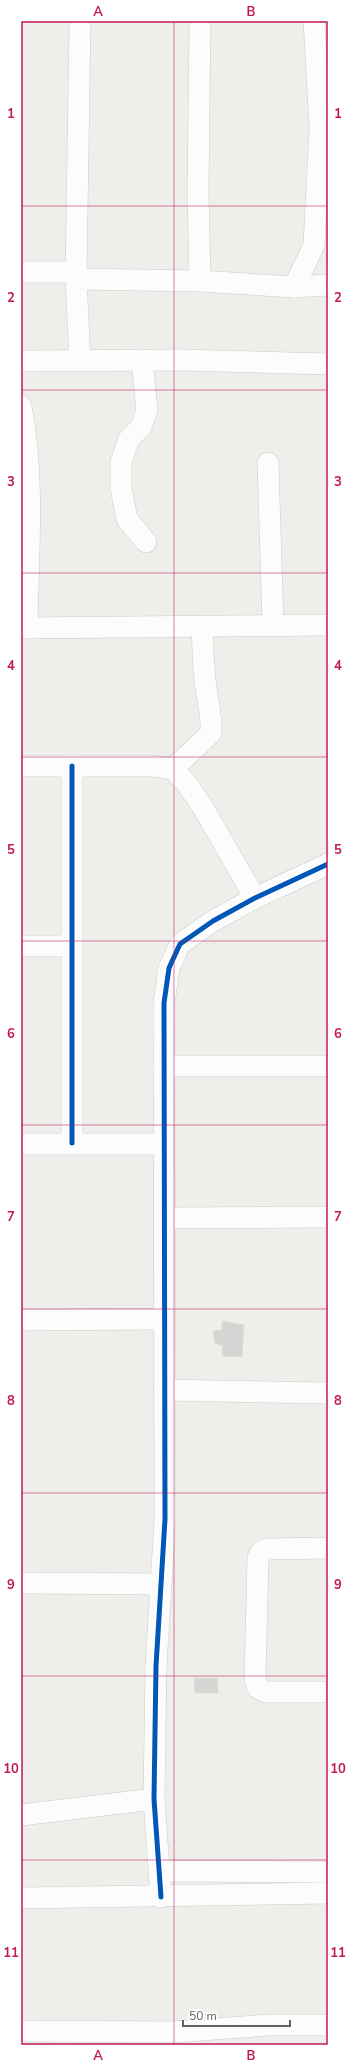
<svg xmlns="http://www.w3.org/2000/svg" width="349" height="2066" viewBox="0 0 349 2066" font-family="'Nunito Sans',sans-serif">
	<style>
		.building { fill: #d6d5d3; stroke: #deddd9 }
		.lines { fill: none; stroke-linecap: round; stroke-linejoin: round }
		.minor-casing { stroke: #cbcccc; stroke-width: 22 }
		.minor { stroke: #fdfcfc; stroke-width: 21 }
		.cycleway-casing { stroke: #fff; stroke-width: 8 }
		.cycleway { stroke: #0057b8; stroke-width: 5 }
		.grid { fill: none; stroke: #c2185b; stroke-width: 1; stroke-opacity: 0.55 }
		.neatline { fill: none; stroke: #c2185b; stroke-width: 1.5 }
		.grid-label { font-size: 13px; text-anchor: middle; font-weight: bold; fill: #c2185b }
	</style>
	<rect width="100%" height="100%" fill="#efeeea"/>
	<!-- building -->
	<g class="building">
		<path d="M222 1321 244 1325 242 1357 222 1356 223 1346 215 1343 213 1331 222 1330Z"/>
		<path d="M194 1678H217L218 1693H195Z"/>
	</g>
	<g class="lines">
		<!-- minor casing -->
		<g class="minor-casing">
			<g id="minor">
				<path d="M21 272H76"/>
				<path d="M76 279 200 281 294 287 328 285"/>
				<path d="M200 281 198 192 200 21"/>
				<path d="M294 287 314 245 320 128 314 21"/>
				<path d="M142 360 147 410 141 427 129 439 121 462V488L127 519 146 542"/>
				<path d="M21 361 182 360 328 364"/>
				<path d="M80 361 76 279 80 21"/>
				<path d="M21 406C35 478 28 555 27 628"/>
				<path d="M268 463 273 625"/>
				<path d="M21 628 328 625"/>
				<path d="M21 766H153L173 769 187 784 202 806 255 898"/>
				<path d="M173 769 211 733C212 717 208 704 206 688 203 667 203 647 202 626"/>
				<path d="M21 946H72"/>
				<path d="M164 1066H328"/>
				<path d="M72 1143V766"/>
				<path d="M21 1144H164"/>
				<path d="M164 1218 328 1217"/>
				<path d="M21 1320 164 1319"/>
				<path d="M164 1390 328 1393"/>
				<path d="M328 1548 268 1549 261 1552 258 1558 255 1680 258 1688 265 1692H328"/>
				<path d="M21 1583 161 1584"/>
				<path d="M21 1815 154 1799"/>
				<path d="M159 1871 328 1872"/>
				<path d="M161 1897 154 1799 156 1666 165 1519 164 1003 169 968 180 944 213 921 255 898 328 864"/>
				<path d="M21 1898 328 1893"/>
				<path d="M21 2031 173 2032 269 2025H328"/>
			</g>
		</g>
		<!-- minor -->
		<use href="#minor" class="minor"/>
		<!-- cycleway casing -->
		<g class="cycleway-casing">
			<g id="cycleway">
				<path d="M72 1143V766"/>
				<path d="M161 1897 154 1799 156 1666 165 1519 164 1003 169 968 180 944 213 921 255 898 328 864"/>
			</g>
		</g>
		<!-- cycleway -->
		<use href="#cycleway" class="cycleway"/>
	</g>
	<!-- grid -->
	<path class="grid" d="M174 21V2045M21 206H328M21 390H328M21 573H328M21 757H328M21 941H328M21 1125H328M21 1309H328M21 1493H328M21 1676H328M21 1860H328"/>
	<!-- border -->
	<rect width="349" height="2066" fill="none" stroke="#ffffff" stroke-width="44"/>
	<!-- scale -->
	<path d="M183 2020v6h107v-6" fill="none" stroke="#5f6368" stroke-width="2"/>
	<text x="189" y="2020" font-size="12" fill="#5f6368" stroke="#ffffff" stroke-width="3" paint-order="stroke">50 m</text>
	<rect x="22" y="22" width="305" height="2022" class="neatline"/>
	<g class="grid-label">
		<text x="98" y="16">A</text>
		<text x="251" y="16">B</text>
		<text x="11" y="118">1</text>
		<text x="338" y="118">1</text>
		<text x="11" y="302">2</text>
		<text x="338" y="302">2</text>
		<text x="11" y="486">3</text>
		<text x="338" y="486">3</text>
		<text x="11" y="670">4</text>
		<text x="338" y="670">4</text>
		<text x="11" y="854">5</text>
		<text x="338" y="854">5</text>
		<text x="11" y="1038">6</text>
		<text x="338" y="1038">6</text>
		<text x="11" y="1221">7</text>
		<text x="338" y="1221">7</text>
		<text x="11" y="1405">8</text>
		<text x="338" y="1405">8</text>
		<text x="11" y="1589">9</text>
		<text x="338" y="1589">9</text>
		<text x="11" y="1773">10</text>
		<text x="338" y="1773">10</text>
		<text x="11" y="1957">11</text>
		<text x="338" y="1957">11</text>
		<text x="98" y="2060">A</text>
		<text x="251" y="2060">B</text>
	</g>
</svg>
